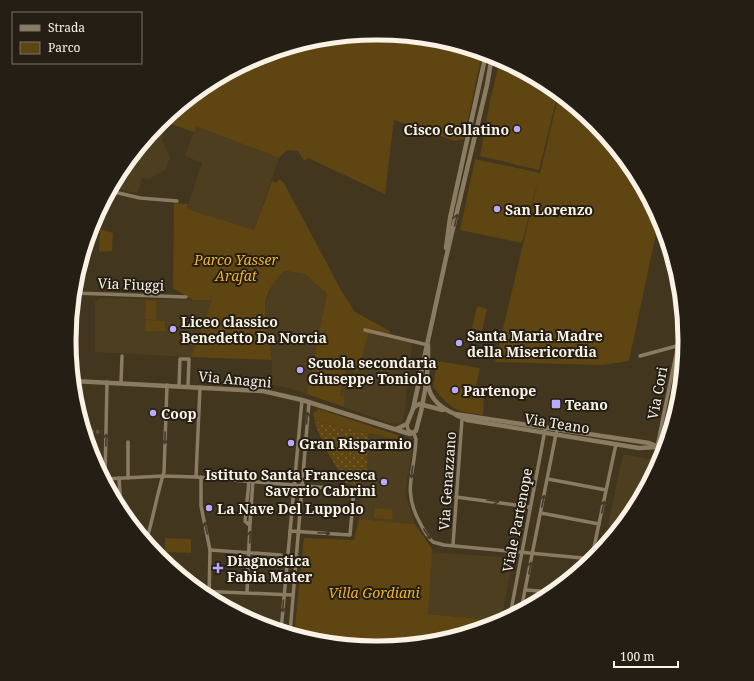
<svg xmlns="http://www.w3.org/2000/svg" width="754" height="681" viewBox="0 0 754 681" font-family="'Noto Serif',serif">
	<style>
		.built { fill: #4e3e20 }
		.grass { fill: url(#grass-dots) }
		.park { fill: #5e4512 }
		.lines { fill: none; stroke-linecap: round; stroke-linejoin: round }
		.street-tunnel { stroke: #5e523d; stroke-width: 3.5; stroke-dasharray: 3.5 2; stroke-linecap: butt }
		.street { stroke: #8a7c63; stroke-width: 3.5 }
		.secondary { stroke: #8a7c63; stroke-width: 4.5 }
		.oneway { stroke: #433a2c }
		.poi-dot { fill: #b8abf7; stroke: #241e14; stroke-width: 1.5 }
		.labels { text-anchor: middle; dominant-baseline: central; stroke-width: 4; stroke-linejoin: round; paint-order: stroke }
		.poi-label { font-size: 14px; font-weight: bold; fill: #faf2e4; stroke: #241e14; text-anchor: start }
		.park-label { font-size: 14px; font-style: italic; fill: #f1b222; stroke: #241e14 }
		.street-label { font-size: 14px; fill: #faf2e4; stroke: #241e14 }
		.rim { fill: none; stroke: #faf2e4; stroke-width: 5 }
	</style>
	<defs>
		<pattern id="grass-dots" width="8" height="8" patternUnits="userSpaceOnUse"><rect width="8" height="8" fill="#5e4512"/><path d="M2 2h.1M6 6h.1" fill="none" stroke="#766034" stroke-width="1.8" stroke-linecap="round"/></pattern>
	</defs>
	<rect width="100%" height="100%" fill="#42361f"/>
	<!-- built -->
	<g class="built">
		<path d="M196 126 279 158 254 230 187 209 202 163 185 156Z"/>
		<path d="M156 127 164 136 162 139 170 158 165 170 149 179 142 178 137 193 112 188 121 169Z"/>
		<path d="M285 271 305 274 327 294 307 394 285 387 271 385 272 360 265 304 274 281Z"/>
		<path d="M100 298 192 300H212L191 357 95 352V302Z"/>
		<path d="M368 333 412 343 404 418 400 424 389 423 344 407V397L340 396 346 370 358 372Z"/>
		<path d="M368 433 413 443 405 493 415 524 359 519 362 476H367Z"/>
		<path d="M623 454 648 459 654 456 662 455 633 512 619 528 608 525Z"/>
		<path d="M431 552 513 558 501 621 427 614Z"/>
	</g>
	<!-- grass -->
	<path class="grass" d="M314 421 368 433 367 476H362L360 488 346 483 325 448Z"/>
	<!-- park -->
	<g class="park">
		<path d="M377 33 437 39 482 53 464 139 455 141 394 120 385 194 308 158 304 161 298 151 287 150 279 158 196 126 194 132 162 121 206 85 260 56 317 39Z"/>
		<path d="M500 59 548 85 558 93 539 170 480 156 490 101Z"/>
		<path d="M559 94 595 123 633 170 659 219 629 361 603 365 495 362 540 173 522 243 460 230 475 159 540 173Z"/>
		<path d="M279 179 284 183 341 290 355 312 390 331 388 337 368 334 358 372 346 370 340 395 344 397V407L307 394 327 294 305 274 285 271C277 276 265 295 265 305 266 323 270 342 272 360L191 357 212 300H193L173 288 174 203 188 204 187 209 254 230 272 181 276 183Z"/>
		<path d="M100 229 113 233 112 251 99 252Z"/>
		<path d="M146 300 156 301V320L145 319Z"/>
		<path d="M477 306 487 309 482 331 472 328Z"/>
		<path d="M146 320 165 321V331H145Z"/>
		<path d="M437 361 480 368 475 392 484 394 483 415C454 411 452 410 433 387Z"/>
		<path d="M319 409 403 437V441L315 421 313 413Z"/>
		<path d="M375 508 393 510 392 520 374 518Z"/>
		<path d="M359 519 415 524 432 549 428 614 501 621C491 627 478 630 467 633 410 650 351 652 294 635L304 538 354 540Z"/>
		<path d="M165 538 191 539V553L165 552Z"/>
	</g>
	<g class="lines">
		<!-- street-tunnel -->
		<path class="street-tunnel" d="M85 431 102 432"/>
		<!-- street -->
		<g class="street">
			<path d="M110 191 140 198 177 201"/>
			<path d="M74 293 186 297"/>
			<path d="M365 330 428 345"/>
			<path d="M640 356 684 344"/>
			<path d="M121 383 122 356"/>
			<path d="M179 386 180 359H189L188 386"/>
			<path d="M407 424 408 430 414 434 416 439C415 473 402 489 419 521 423 529 427 537 433 542L444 545 593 559"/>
			<path d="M128 442V478"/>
			<path d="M657 447 683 320"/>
			<path d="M196 477 200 387"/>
			<path d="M201 477V506L210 550 209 598"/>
			<path d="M119 478 121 508"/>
			<path d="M104 479 163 476 196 477 354 490 350 535 290 531"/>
			<path d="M105 479 107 382"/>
			<path d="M548 479 606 490"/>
			<path d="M249 481 245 521 248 524 250 522 253 481"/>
			<path d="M456 497 530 507"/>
			<path d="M541 513 599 524"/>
			<path d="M146 542C153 519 157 494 164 472L167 385"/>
			<path d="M453 545 462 419"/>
			<path d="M210 550 281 555"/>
			<path d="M591 561 616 444"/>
			<path d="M526 590 552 592"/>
			<path d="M199 591 292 595"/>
			<path d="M247 592 250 522"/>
			<path d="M521 610 557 429"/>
			<path d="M510 616 545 430"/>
			<path d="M281 631 302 400"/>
			<path d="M290 634 309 402"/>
		</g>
		<!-- secondary -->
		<g class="secondary">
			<path d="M446 248 450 218 486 54"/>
			<path d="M74 381 263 391 302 400 410 434 416 431C424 403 429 374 428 345"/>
			<path d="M428 385C430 399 442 409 455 414L649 443 664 449"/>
			<path d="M413 408 419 404 443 410"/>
			<path d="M456 415 467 420 639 448 657 447"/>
			<path d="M396 429 407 424 413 409 446 258 487 85 492 56"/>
		</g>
	</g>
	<!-- one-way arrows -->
	<defs><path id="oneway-shaft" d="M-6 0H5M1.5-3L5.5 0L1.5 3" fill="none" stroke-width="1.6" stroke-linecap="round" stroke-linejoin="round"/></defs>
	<g class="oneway">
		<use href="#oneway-shaft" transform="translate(456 220) rotate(-77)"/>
		<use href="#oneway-shaft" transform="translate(307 418) rotate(-86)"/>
		<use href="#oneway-shaft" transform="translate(165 438) rotate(91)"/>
		<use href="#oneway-shaft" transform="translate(106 440) rotate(-89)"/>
		<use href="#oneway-shaft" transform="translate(412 472) rotate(97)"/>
		<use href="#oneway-shaft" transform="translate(493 501) rotate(9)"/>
		<use href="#oneway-shaft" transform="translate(543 501) rotate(-79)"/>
		<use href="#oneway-shaft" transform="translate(603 507) rotate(-78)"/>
		<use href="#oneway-shaft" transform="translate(206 528) rotate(-102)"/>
		<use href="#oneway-shaft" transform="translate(324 533) rotate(3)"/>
		<use href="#oneway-shaft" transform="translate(427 534) rotate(57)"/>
		<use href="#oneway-shaft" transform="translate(250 537) rotate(-87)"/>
		<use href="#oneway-shaft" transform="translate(530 568) rotate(-79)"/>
		<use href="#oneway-shaft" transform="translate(283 606) rotate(95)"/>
	</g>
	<!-- markers -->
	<g class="poi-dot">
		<circle cx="517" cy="129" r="4"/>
		<circle cx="497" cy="209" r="4"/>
		<circle cx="173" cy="329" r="4"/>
		<circle cx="459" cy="343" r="4"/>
		<circle cx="300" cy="370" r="4"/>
		<circle cx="455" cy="390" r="4"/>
		<rect x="551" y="399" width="10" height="10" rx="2"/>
		<circle cx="153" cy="413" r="4"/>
		<circle cx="291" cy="443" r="4"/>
		<circle cx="384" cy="482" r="4"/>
		<circle cx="209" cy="508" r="4"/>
		<path d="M216 562h4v4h4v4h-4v4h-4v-4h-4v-4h4z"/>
	</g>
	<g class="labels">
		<!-- poi labels -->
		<g class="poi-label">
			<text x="509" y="129" text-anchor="end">Cisco Collatino</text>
			<text x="505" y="209">San Lorenzo</text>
			<text x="181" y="321">Liceo classico<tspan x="181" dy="16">Benedetto Da Norcia</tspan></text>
			<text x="467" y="335">Santa Maria Madre<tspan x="467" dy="16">della Misericordia</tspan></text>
			<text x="308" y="362">Scuola secondaria<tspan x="308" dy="16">Giuseppe Toniolo</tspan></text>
			<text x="463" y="390">Partenope</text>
			<text x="565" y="404">Teano</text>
			<text x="161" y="413">Coop</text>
			<text x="299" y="443">Gran Risparmio</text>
			<text x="376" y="474" text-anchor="end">Istituto Santa Francesca<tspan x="376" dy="16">Saverio Cabrini</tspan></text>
			<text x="217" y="508">La Nave Del Luppolo</text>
			<text x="227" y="560">Diagnostica<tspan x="227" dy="16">Fabia Mater</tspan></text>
		</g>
		<!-- park labels -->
		<g class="park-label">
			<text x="236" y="259">Parco Yasser<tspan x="236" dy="16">Arafat</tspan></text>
			<text x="374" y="592">Villa Gordiani</text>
		</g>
		<!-- street labels -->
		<g class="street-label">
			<text transform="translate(131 284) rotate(2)">Via Fiuggi</text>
			<text transform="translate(235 379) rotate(5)">Via Anagni</text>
			<text transform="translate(657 393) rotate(-79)">Via Cori</text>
			<text transform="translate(557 423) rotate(9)">Via Teano</text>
			<text transform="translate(447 481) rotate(-86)">Via Genazzano</text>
			<text transform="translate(517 520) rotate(-79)">Viale Partenope</text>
		</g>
	</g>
	<!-- crop -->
	<path d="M0 0H754V681H0ZM376 40H378A300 300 0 0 1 678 340V341A300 300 0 0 1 378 641H376A300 300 0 0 1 76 341V340A300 300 0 0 1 376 40Z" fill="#241e14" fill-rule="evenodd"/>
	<path class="rim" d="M376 40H378A300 300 0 0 1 678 340V341A300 300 0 0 1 378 641H376A300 300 0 0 1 76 341V340A300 300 0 0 1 376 40Z"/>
	<!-- legend -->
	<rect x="12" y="12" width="130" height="52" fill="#241e14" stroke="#7a7367"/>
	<rect x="20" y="25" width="20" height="6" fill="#8a7c63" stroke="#7a7367"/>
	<text x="48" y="32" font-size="12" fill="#faf2e4">Strada</text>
	<rect x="20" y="42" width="20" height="12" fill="#5e4512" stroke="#7a7367"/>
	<text x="48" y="52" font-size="12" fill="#faf2e4">Parco</text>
	<!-- scale -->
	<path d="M614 661v6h64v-6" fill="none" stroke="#faf2e4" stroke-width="2"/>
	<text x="620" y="661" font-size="12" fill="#faf2e4" stroke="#241e14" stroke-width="3" paint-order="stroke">100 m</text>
</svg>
